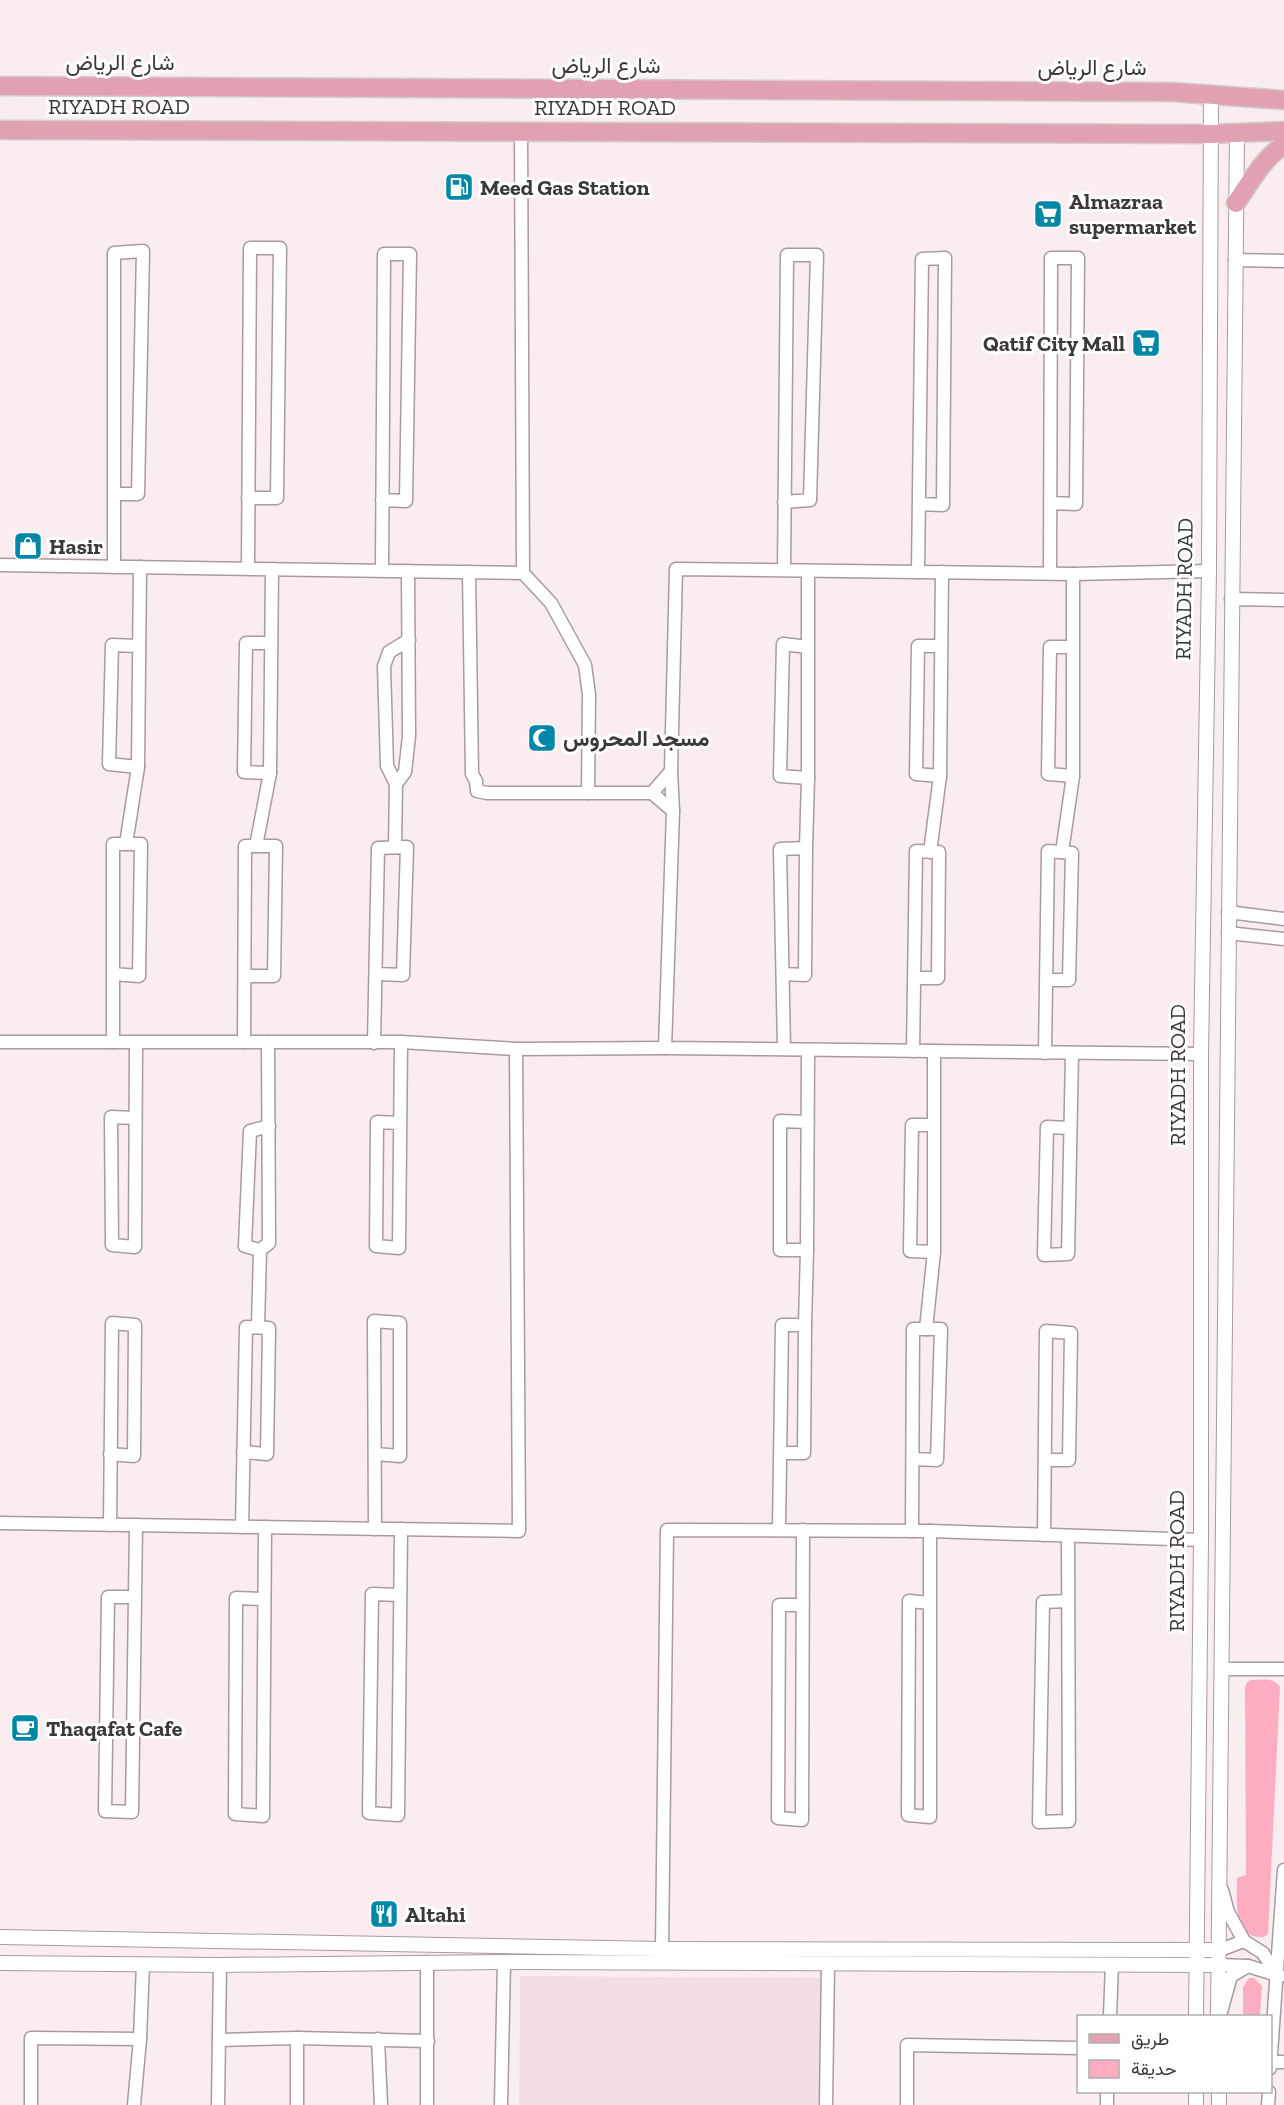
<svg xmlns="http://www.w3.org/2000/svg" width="1284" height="2105" viewBox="0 0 1284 2105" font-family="'Zilla Slab',Vazirmatn,serif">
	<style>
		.built { fill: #f3dfe3 }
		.green { fill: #fcadc0 }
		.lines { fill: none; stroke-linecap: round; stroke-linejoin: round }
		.minor-casing { stroke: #a79b9e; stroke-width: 15 }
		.tertiary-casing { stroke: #a79b9e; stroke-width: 16 }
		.primary-casing { stroke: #d0cfcf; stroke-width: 21 }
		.minor { stroke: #fff; stroke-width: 12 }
		.tertiary { stroke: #fff; stroke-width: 14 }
		.primary { stroke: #e2a1b3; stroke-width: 18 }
		.labels { text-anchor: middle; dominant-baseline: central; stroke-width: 6; stroke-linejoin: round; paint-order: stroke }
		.street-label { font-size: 22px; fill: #3c3738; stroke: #fefefe }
		.poi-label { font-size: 22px; font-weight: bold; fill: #3c3738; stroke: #fefefe; text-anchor: start }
	</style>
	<rect width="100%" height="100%" fill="#faedf0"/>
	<!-- built -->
	<path class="built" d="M520 1976 820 1978 819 2105H519Z"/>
	<!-- green -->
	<g class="green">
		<path d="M1251 1680C1262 1680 1274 1677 1280 1687L1268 1934 1264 1937C1232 1940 1237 1899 1237 1878L1246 1875 1245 1688 1247 1682Z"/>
		<path d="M1249 1978H1254L1262 1986 1260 2016H1243V1987Z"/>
	</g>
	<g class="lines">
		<!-- minor casing -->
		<g class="minor-casing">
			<g id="minor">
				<path d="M1235 260 1284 261"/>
				<path d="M114 494H138L143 251 114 253V567"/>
				<path d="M0 565 523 573 521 131"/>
				<path d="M248 568 250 248H280L277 498H248"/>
				<path d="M382 570 384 254H410L406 501 382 500"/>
				<path d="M784 570 787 255H817L810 500 784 502"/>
				<path d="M469 572 472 774 476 781 477 791 487 793H588"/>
				<path d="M918 572 922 259 945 258 943 505 919 504"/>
				<path d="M523 573 551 603 585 665 589 695 588 793H652L671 771"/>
				<path d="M1050 573 1051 258H1078L1076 504 1050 503"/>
				<path d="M1073 574V776L1048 774 1050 647H1073"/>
				<path d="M1231 599 1284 600"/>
				<path d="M271 643H246L244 772 270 773 272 569"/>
				<path d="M139 646 112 645 109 764 138 767 140 567"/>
				<path d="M941 646H918L916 774 940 776 942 572"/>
				<path d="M808 647 783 644 780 776 808 778V571"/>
				<path d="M396 784 387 766 384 666 389 652 409 640"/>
				<path d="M652 793 673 811"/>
				<path d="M126 844 138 767"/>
				<path d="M256 846 270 773"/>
				<path d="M395 847 396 784 405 772 409 736 408 571"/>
				<path d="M806 848 808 778"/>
				<path d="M930 852 940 776"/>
				<path d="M1062 852 1073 776"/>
				<path d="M1228 912 1284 919"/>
				<path d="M1228 933 1284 939"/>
				<path d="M113 974 139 976 141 844H113V1042"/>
				<path d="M783 974 805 975 806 848 780 849 784 1049"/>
				<path d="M0 1042H401L516 1049 519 1531 0 1523"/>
				<path d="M244 1042 245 846H276L274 976H245"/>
				<path d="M268 1042 269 1243 260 1250 245 1246 250 1131 269 1126"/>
				<path d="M374 1043 378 848 407 847 403 975 376 974"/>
				<path d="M516 1049 665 1048"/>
				<path d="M913 1051 916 851 939 852 938 978H914"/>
				<path d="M1045 1053 1048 851 1072 853 1069 980H1047"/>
				<path d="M1201 1054 665 1048 673 811 671 771 676 569 1073 574 1209 571"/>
				<path d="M135 1118 111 1117 112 1245 135 1247 136 1042"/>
				<path d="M808 1122 780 1121V1250H807L808 1050"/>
				<path d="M400 1123 377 1122 376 1246 399 1248 401 1042"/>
				<path d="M934 1125H912L910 1251 934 1252V1051"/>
				<path d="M1070 1128 1047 1127 1044 1255 1068 1254 1072 1053"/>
				<path d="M805 1325 807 1250"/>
				<path d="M258 1327 260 1250"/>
				<path d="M926 1329 934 1252"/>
				<path d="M375 1454 400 1456V1323L374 1321 375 1529"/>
				<path d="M110 1525 112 1323 135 1325 134 1456 110 1454"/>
				<path d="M242 1527 246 1327 269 1328 267 1454 243 1452"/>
				<path d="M779 1530 782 1325H805L804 1453H780"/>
				<path d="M912 1531 913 1329H941L937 1460 913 1459"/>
				<path d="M1044 1535 1046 1331 1071 1333 1069 1460H1045"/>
				<path d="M1068 1536 1069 1821 1039 1822 1043 1602 1068 1601"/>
				<path d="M400 1595 372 1594 369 1813 398 1815 401 1529"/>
				<path d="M135 1597H108L105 1811 132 1812 136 1525"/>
				<path d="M264 1599 236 1598 235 1814 263 1816 265 1527"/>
				<path d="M930 1603 909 1601 908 1815 930 1817V1531"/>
				<path d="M803 1605H779L778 1818 802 1820 803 1530"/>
				<path d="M1222 1669H1284"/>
				<path d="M1222 1890 1228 1912 1244 1941"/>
				<path d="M662 1949 667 1530 930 1531 1201 1540"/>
				<path d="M1220 1950 1244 1941 1263 1953 1277 1976"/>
				<path d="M427 1962V2105"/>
				<path d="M1218 1965 1248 1966 1280 1976"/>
				<path d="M1221 2012 1231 1976 1248 1966"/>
				<path d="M1110 2016 1112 1964"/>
				<path d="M378 2039 381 2105"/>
				<path d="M219 2040 297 2038 428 2041"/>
				<path d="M1271 2062H1284"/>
				<path d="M1270 2068 1284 1870"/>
				<path d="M31 2105V2038L140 2039"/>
				<path d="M134 2105 140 2039 143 1964"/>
				<path d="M218 2105 220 1965"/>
				<path d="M297 2105V2038"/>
				<path d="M501 2105 504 1962"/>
				<path d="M826 2105 828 1964"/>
				<path d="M907 2105V2045L1078 2048"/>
				<path d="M1107 2105V2092"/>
				<path d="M1268 2105 1269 2092"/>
			</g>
		</g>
		<!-- tertiary casing -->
		<g class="tertiary-casing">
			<g id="tertiary">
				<path d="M0 1937 662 1949 1220 1950"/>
				<path d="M0 1963 220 1965 504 1962 1218 1965"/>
				<path d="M1196 2016 1201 1540V1054L1209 571 1211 95"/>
				<path d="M1218 2016 1237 133"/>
				<path d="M1196 2092V2105"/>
				<path d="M1219 2092V2105"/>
			</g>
		</g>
		<!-- primary casing -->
		<g class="primary-casing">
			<g id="primary">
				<path d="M0 86 1172 92 1284 100"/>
				<path d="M0 130 1210 134 1284 131"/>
				<path d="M1236 203C1250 183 1263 158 1284 145"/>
			</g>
		</g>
		<!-- minor -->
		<use href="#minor" class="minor"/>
		<!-- tertiary -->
		<use href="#tertiary" class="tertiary"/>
		<!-- primary -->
		<use href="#primary" class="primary"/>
	</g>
	<!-- icons -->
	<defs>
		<g id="fuel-square" transform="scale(1.5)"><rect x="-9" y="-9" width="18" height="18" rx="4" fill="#0087a8" stroke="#fefefe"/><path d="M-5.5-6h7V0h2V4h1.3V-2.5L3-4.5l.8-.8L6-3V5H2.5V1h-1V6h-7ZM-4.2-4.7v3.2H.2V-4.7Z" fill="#fff"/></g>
		<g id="supermarket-square" transform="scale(1.5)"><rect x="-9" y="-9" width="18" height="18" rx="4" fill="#0087a8" stroke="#fefefe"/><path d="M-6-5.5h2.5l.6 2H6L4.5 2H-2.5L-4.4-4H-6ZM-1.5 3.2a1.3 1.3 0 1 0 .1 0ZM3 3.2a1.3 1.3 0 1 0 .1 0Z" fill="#fff"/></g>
		<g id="shop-square" transform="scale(1.5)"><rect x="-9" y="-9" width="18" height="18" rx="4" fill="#0087a8" stroke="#fefefe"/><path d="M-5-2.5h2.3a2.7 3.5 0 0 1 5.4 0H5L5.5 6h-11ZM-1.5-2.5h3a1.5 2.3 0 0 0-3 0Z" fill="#fff"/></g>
		<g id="mosque-square" transform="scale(1.5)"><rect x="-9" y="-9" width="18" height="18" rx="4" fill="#0087a8" stroke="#fefefe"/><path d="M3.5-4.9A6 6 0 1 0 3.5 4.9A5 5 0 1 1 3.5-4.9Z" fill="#fff"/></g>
		<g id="cafe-square" transform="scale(1.5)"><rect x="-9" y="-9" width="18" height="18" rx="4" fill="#0087a8" stroke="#fefefe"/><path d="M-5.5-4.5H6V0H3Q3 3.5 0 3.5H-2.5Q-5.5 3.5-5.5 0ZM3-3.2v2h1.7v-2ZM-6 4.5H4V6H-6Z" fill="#fff"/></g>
		<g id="restaurant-square" transform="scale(1.5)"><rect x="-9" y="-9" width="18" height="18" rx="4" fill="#0087a8" stroke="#fefefe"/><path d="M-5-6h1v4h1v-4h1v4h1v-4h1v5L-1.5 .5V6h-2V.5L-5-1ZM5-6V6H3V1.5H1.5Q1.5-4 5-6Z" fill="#fff"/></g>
	</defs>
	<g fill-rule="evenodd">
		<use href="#fuel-square" x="459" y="187"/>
		<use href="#supermarket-square" x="1048" y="214"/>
		<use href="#supermarket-square" x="1146" y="343"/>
		<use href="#shop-square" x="28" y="546"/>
		<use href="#mosque-square" x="542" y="738"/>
		<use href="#cafe-square" x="25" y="1728"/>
		<use href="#restaurant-square" x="384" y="1914"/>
	</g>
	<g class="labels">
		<!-- street labels -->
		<g class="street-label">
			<text x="120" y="62">شارع الرياض</text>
			<text x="606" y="65">شارع الرياض</text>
			<text x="1092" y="67">شارع الرياض</text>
			<text x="119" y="106">RIYADH ROAD</text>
			<text x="605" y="107">RIYADH ROAD</text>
			<text transform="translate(1184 589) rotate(-89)">RIYADH ROAD</text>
			<text transform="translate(1177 1075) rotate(-90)">RIYADH ROAD</text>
			<text transform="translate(1176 1561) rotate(-90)">RIYADH ROAD</text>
		</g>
		<!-- poi labels -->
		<g class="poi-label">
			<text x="480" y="187">Meed Gas Station</text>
			<text x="1069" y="201">Almazraa<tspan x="1069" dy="25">supermarket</tspan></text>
			<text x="1125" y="343" text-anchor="end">Qatif City Mall</text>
			<text x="49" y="546">Hasir</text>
			<text x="563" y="738">مسجد المحروس</text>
			<text x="46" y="1728">Thaqafat Cafe</text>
			<text x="405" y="1914">Altahi</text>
		</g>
	</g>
	<!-- legend -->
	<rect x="1077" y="2015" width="195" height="78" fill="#fefefe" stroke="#b0aeaf" stroke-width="1.5"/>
	<rect x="1089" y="2034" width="30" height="9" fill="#e2a1b3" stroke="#b0aeaf" stroke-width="1.5"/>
	<text x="1131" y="2045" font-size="18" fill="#3c3738">طريق</text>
	<rect x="1089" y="2060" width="30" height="18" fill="#fcadc0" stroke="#b0aeaf" stroke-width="1.5"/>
	<text x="1131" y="2075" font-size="18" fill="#3c3738">حديقة</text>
</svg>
